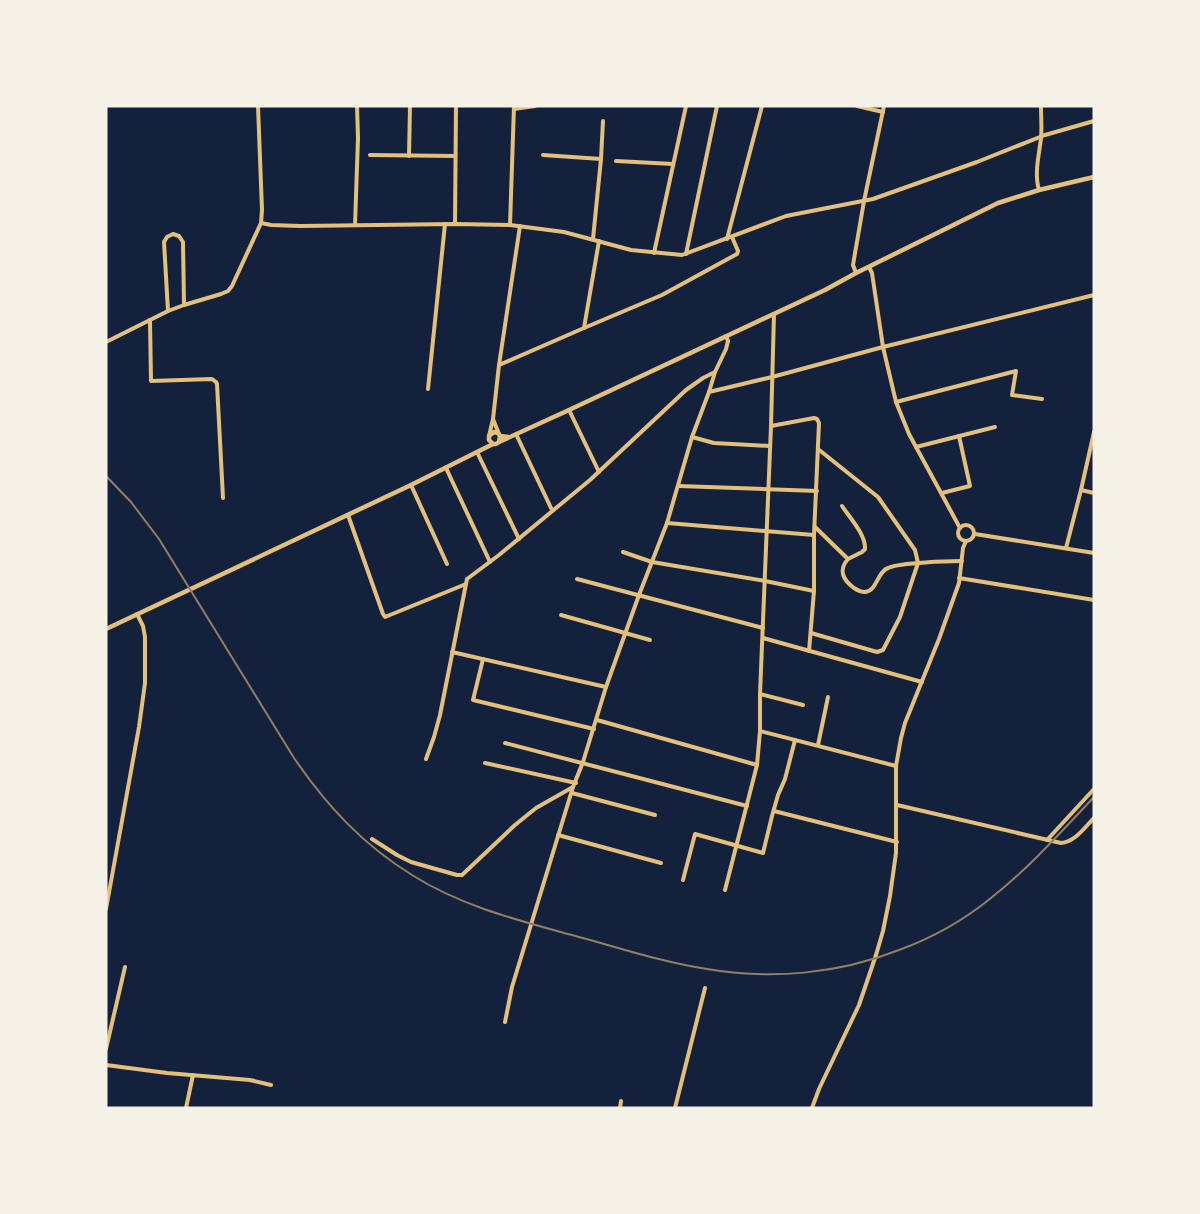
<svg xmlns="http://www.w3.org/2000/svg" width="1200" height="1214" viewBox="0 0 1200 1214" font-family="Overpass,sans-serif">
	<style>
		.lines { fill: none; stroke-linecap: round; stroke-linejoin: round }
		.minor { stroke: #e5c07b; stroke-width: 4 }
		.tertiary { stroke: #e5c07b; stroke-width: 4.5 }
		.rail { stroke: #918062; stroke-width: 2 }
	</style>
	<rect width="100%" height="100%" fill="#14213d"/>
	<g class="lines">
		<!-- minor -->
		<g class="minor">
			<path d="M857 106 883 112"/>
			<path d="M514 109 535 106"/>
			<path d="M370 155 455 156"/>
			<path d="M543 155 601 159"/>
			<path d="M409 156 410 106"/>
			<path d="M616 161 673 164"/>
			<path d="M1039 190C1034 173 1039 156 1041 138 1042 128 1041 117 1041 106"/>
			<path d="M261 223 271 225 300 226 455 224 510 225 564 232 631 250 682 255 786 216 873 199 977 162 1045 135 1094 121"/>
			<path d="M455 224 456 106"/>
			<path d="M355 225 358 138 357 106"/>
			<path d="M510 225 514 106"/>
			<path d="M593 239 601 159 603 121"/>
			<path d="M727 239 762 106"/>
			<path d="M654 253 686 106"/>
			<path d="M686 254 717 106"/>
			<path d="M869 267 872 273 883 347 896 402 909 434 960 528"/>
			<path d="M856 273 853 265 864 201 884 106"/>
			<path d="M168 311 164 242 167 237 173 234 179 236 183 242 184 305"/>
			<path d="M150 320 151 381 212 379 216 382 217 384 223 498"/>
			<path d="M584 328 599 241"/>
			<path d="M106 342 168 311 184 305 221 294 228 291 232 286 261 223 262 210 258 106"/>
			<path d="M499 365 584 328 662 295 737 254 738 251 732 237"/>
			<path d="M428 389 445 224"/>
			<path d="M709 392 772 377 883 347 1094 295"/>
			<path d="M896 402 1016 371 1012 395 1042 399"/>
			<path d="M569 410 599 472"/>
			<path d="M493 419 499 434"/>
			<path d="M771 426 814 418 817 419 819 423 814 535V591L809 651"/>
			<path d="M516 434 551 508"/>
			<path d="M489 436 493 419 499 365 520 226"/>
			<path d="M692 437 714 443 770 446"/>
			<path d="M916 447 995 427"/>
			<path d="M477 452 519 539"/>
			<path d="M446 468 490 562"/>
			<path d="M411 485 447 564"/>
			<path d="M679 486 817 491"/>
			<path d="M1081 490 1094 493"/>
			<path d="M942 493 970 486 959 436"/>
			<path d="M842 506C850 518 866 535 865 549L862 552 848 559"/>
			<path d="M348 515 383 614 385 617 466 584"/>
			<path d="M667 523 814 535"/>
			<circle cx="966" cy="533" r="8"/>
			<path d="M815 527 848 559C838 570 843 580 854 588 857 590 860 592 865 592 877 591 877 572 888 568 894 565 901 565 907 564 925 562 944 561 962 561"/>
			<path d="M975 534 1094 553"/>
			<path d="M1066 548 1081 490 1094 432"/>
			<path d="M623 552 652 562 765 581 814 591"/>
			<path d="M959 578 1094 600"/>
			<path d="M577 579 763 628"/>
			<path d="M561 615 650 640"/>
			<path d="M811 633 877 652 883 650 900 617 918 563 915 550 878 497 818 449"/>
			<path d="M763 638 922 682"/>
			<path d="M452 652 606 687"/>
			<path d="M483 659 473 700 594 729"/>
			<path d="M760 694 803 705"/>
			<path d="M597 720 757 765"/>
			<path d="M760 731 896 766"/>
			<path d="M505 743 747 806"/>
			<path d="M818 745 828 697"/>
			<path d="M426 759 434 737 440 715 466 584 467 579 499 555 590 480 686 390 703 378 715 372"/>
			<path d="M485 763 576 783"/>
			<path d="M572 793 655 815"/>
			<path d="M897 805 1061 843C1075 842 1085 827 1094 818"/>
			<path d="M774 811 897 842"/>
			<path d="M558 835 661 863"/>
			<path d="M372 839 397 855 411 862 457 875H462L515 825 536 808 573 787"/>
			<path d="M1047 840 1094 789"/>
			<path d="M683 880 695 834 763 853 772 816 778 795 785 779 795 740"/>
			<path d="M725 890 757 765 760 731V694L771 426 774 314"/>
			<path d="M106 909 139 727 145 683V637L143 626 137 614"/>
			<path d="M505 1022 512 987 573 787 583 762 606 687 639 595 667 523 692 437 709 392 715 372 726 349 728 341 726 336"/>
			<path d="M106 1049 125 967"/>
			<path d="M106 1065 167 1073 250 1080 271 1085"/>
			<path d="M186 1108 193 1075"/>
			<path d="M620 1108 621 1101"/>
			<path d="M675 1108 705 988"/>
			<path d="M812 1108 819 1089 859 1005 876 955 883 931 890 896 896 853V766L901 738 905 723 939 639 959 583 963 548 966 541"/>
		</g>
		<!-- tertiary -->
		<g class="tertiary">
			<path d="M500 436 499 442 496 444H493L489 440V436L494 432 498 433 500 436 508 437"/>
			<path d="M499 442 569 410 825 290 856 273 998 203 1039 190 1094 177"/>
			<path d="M106 629 411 485 493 444"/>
		</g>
		<!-- rail -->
		<path class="rail" d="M106 476 131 502 159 539 294 758C327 806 362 844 412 875 461 906 517 920 572 935 617 947 661 962 707 969 771 980 838 974 899 950 932 938 964 920 991 898 1029 868 1061 832 1094 797"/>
	</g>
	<!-- border -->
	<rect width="1200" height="1214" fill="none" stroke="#f6f1e7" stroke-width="215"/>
</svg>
